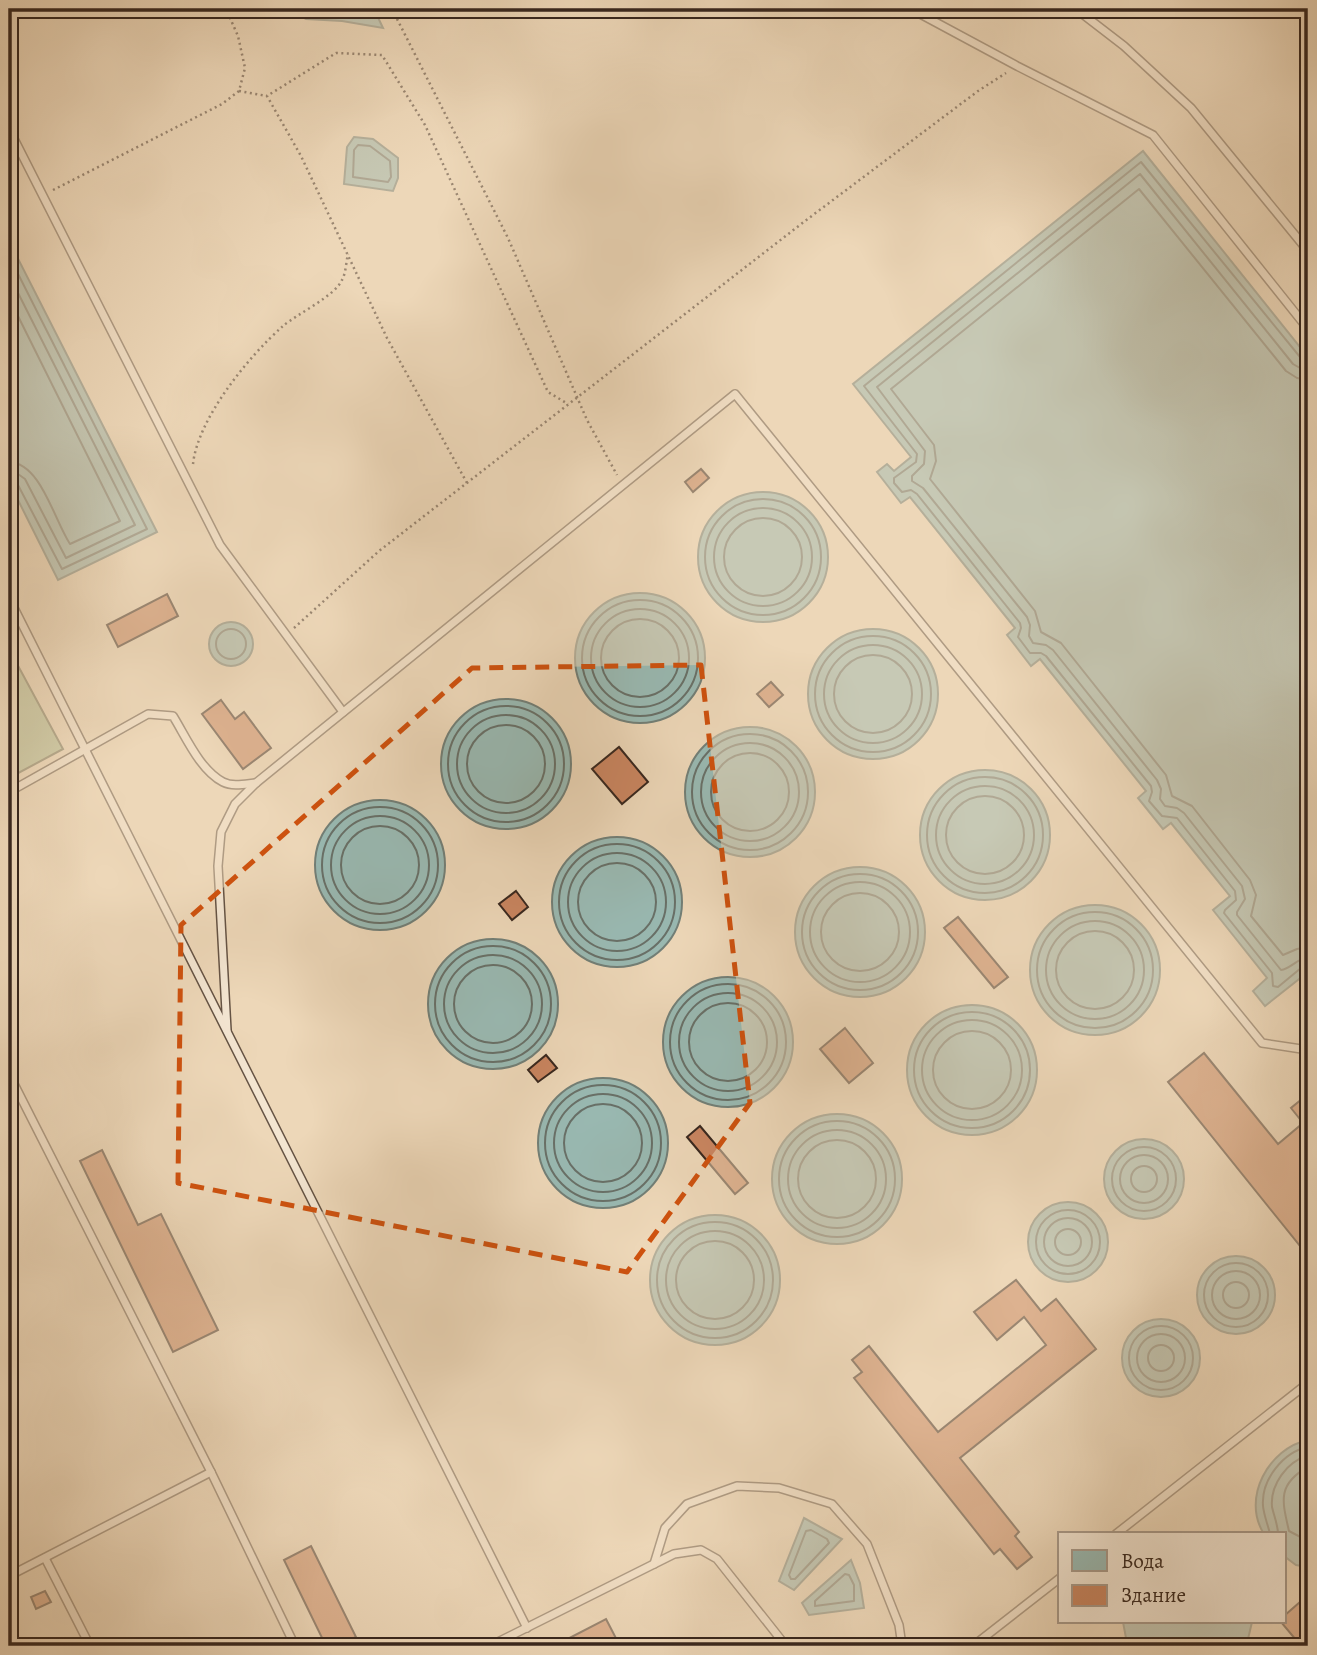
<svg xmlns="http://www.w3.org/2000/svg" width="1317" height="1655" viewBox="0 0 1317 1655" font-family="Alegreya,serif">
	<style>
		.green { fill: #b2bf94; stroke: #757359; stroke-width: 2 }
		.water { fill: #99b9b2; stroke: #727f77; stroke-width: 2 }
		.lines { fill: none; stroke-linecap: round; stroke-linejoin: round }
		.shore { stroke: #687068; stroke-width: 2 }
		.building { fill: #c98560; stroke: #38271e; stroke-width: 2 }
		.service-casing { stroke: #655344; stroke-width: 10 }
		.path { stroke: #38271e; stroke-width: 2.5; stroke-dasharray: 2 3.5; stroke-linecap: butt }
		.service { stroke: #f3e5d1; stroke-width: 7 }
		.marked { fill: none; stroke: #ce520f; stroke-width: 5; stroke-dasharray: 14 9; stroke-linejoin: round }
	</style>
	<rect width="100%" height="100%" fill="#edd7b8"/>
	<filter id="stains"><feTurbulence type="fractalNoise" baseFrequency=".00286" numOctaves="4"/><feColorMatrix values="0 0 0 0 .2 0 0 0 0 .09 0 0 0 0 .02 0 0 0 .5 -.17"/></filter>
	<radialGradient id="worn" r=".72"><stop offset=".6" stop-color="#630" stop-opacity="0"/><stop offset="1" stop-color="#630" stop-opacity=".3"/></radialGradient>
	<!-- green -->
	<path class="green" d="M9 649 63 749 9 778Z"/>
	<!-- water -->
	<g class="water">
		<path d="M287 9H374L383 28 342 21 306 19Z"/>
		<path d="M354 137 373 139 398 158V178L393 191 344 184 347 147Z"/>
		<path d="M1143 151 1308 357V972L1265 1006 1253 991 1267 978 1213 910 1230 896 1171 823 1163 829 1138 798 1146 791 1040 659 1031 666 1007 635 1015 628 910 497 901 503 877 472 887 464 894 471 911 457 853 384Z"/>
		<path d="M9 241 157 532 58 580 9 482Z"/>
		<circle cx="763" cy="557" r="65"/>
		<circle cx="640" cy="658" r="65"/>
		<circle cx="231" cy="644" r="22"/>
		<circle cx="873" cy="694" r="65"/>
		<circle cx="506" cy="764" r="65"/>
		<circle cx="750" cy="792" r="65"/>
		<circle cx="985" cy="835" r="65"/>
		<circle cx="380" cy="865" r="65"/>
		<circle cx="617" cy="902" r="65"/>
		<circle cx="860" cy="932" r="65"/>
		<circle cx="1095" cy="970" r="65"/>
		<circle cx="493" cy="1004" r="65"/>
		<circle cx="728" cy="1042" r="65"/>
		<circle cx="972" cy="1070" r="65"/>
		<circle cx="603" cy="1143" r="65"/>
		<circle cx="837" cy="1179" r="65"/>
		<circle cx="1144" cy="1179" r="40"/>
		<circle cx="1068" cy="1242" r="40"/>
		<circle cx="715" cy="1280" r="65"/>
		<circle cx="1236" cy="1295" r="39"/>
		<circle cx="1161" cy="1358" r="39"/>
		<path d="M1308 1440V1567L1296 1565 1284 1556V1534H1264C1241 1498 1269 1448 1308 1440Z"/>
		<path d="M804 1518 842 1539 794 1590 779 1581Z"/>
		<path d="M851 1560 860 1583 864 1608 809 1615 802 1603Z"/>
		<path d="M1123 1622H1252L1248 1639 1243 1646H1132L1126 1638Z"/>
	</g>
	<g class="lines">
		<!-- shore -->
		<g class="shore">
			<path d="M302 9 308 12 365 18 368 15V9"/>
			<path d="M358 145 370 146 390 161 391 177 388 182 353 177 354 150Z"/>
			<path d="M9 256 147 529 62 569 18 485 9 481"/>
			<path d="M9 275 135 525 66 558 25 479 18 474 9 472"/>
			<path d="M9 298 120 521 70 544C54 520 41 463 9 462"/>
			<path d="M1308 361 1300 357 1141 162 864 386 917 454 916 462 894 478V483L902 492 911 490 917 494 1020 623 1021 628 1018 637 1030 653H1041L1046 656 1151 786 1152 792 1149 801 1162 816 1177 818 1235 891 1236 900 1225 910 1224 913 1272 973 1273 986 1278 987 1301 968 1308 967"/>
			<path d="M1308 369 1300 368 1293 364 1140 174 877 387 925 451 924 464 912 476V481L923 488 1027 617 1030 625 1029 636 1033 643 1046 645 1053 650 1157 780 1161 789 1160 799 1165 806 1177 808 1184 813 1242 886 1245 899 1237 912V915L1281 970C1291 969 1297 958 1308 958"/>
			<path d="M1308 380 1297 378 1286 371 1139 189 891 389 934 445 936 461 930 479 1035 611 1041 632 1061 643 1166 775 1172 796 1192 806 1250 880 1256 895 1251 916 1283 955 1297 949 1308 947"/>
			<circle cx="763" cy="557" r="58"/>
			<circle cx="763" cy="557" r="49"/>
			<circle cx="763" cy="557" r="39"/>
			<circle cx="640" cy="658" r="58"/>
			<circle cx="640" cy="658" r="49"/>
			<circle cx="640" cy="658" r="39"/>
			<circle cx="231" cy="644" r="15"/>
			<circle cx="873" cy="694" r="58"/>
			<circle cx="873" cy="694" r="49"/>
			<circle cx="873" cy="694" r="39"/>
			<circle cx="506" cy="764" r="58"/>
			<circle cx="506" cy="764" r="49"/>
			<circle cx="506" cy="764" r="39"/>
			<circle cx="750" cy="792" r="58"/>
			<circle cx="750" cy="792" r="49"/>
			<circle cx="750" cy="792" r="39"/>
			<circle cx="985" cy="835" r="58"/>
			<circle cx="985" cy="835" r="49"/>
			<circle cx="985" cy="835" r="39"/>
			<circle cx="380" cy="865" r="58"/>
			<circle cx="380" cy="865" r="49"/>
			<circle cx="380" cy="865" r="39"/>
			<circle cx="617" cy="902" r="58"/>
			<circle cx="617" cy="902" r="49"/>
			<circle cx="617" cy="902" r="39"/>
			<circle cx="860" cy="932" r="58"/>
			<circle cx="860" cy="932" r="50"/>
			<circle cx="860" cy="932" r="39"/>
			<circle cx="1095" cy="970" r="58"/>
			<circle cx="1095" cy="970" r="49"/>
			<circle cx="1095" cy="970" r="39"/>
			<circle cx="493" cy="1004" r="58"/>
			<circle cx="493" cy="1004" r="49"/>
			<circle cx="493" cy="1004" r="39"/>
			<circle cx="728" cy="1042" r="58"/>
			<circle cx="728" cy="1042" r="49"/>
			<circle cx="728" cy="1042" r="39"/>
			<circle cx="972" cy="1070" r="58"/>
			<circle cx="972" cy="1070" r="50"/>
			<circle cx="972" cy="1070" r="39"/>
			<circle cx="603" cy="1143" r="58"/>
			<circle cx="603" cy="1143" r="49"/>
			<circle cx="603" cy="1143" r="39"/>
			<circle cx="837" cy="1179" r="58"/>
			<circle cx="837" cy="1179" r="49"/>
			<circle cx="837" cy="1179" r="39"/>
			<circle cx="1144" cy="1179" r="32"/>
			<circle cx="1144" cy="1179" r="24"/>
			<circle cx="1144" cy="1179" r="13"/>
			<circle cx="1068" cy="1242" r="32"/>
			<circle cx="1068" cy="1242" r="24"/>
			<circle cx="715" cy="1280" r="58"/>
			<circle cx="1068" cy="1242" r="13"/>
			<circle cx="715" cy="1280" r="49"/>
			<circle cx="715" cy="1280" r="39"/>
			<circle cx="1236" cy="1295" r="32"/>
			<circle cx="1236" cy="1295" r="24"/>
			<circle cx="1236" cy="1295" r="13"/>
			<circle cx="1161" cy="1358" r="32"/>
			<circle cx="1161" cy="1358" r="24"/>
			<circle cx="1161" cy="1358" r="13"/>
			<path d="M1308 1467C1277 1484 1282 1501 1289 1531L1308 1541"/>
			<path d="M811 1530 827 1539 829 1543 795 1579H791L789 1575 806 1531Z"/>
			<path d="M1270 1534C1268 1525 1264 1516 1263 1506 1261 1480 1283 1452 1308 1447"/>
			<path d="M1278 1534C1278 1525 1274 1516 1272 1507 1270 1485 1287 1461 1308 1456"/>
			<path d="M845 1574 849 1575 854 1585V1601L815 1606V1601Z"/>
		</g>
	</g>
	<!-- building -->
	<g class="building">
		<path d="M701 469 709 478 693 492 685 482Z"/>
		<path d="M167 594 178 616 118 647 107 625Z"/>
		<path d="M771 682 783 695 769 707 757 694Z"/>
		<path d="M221 700 235 719 244 712 271 748 243 769 202 714Z"/>
		<path d="M619 747 648 782 622 804 592 769Z"/>
		<path d="M516 891 528 907 512 920 499 904Z"/>
		<path d="M958 917 1008 977 994 988 944 928Z"/>
		<path d="M845 1028 873 1063 849 1083 820 1049Z"/>
		<path d="M1204 1053 1278 1144 1303 1123 1291 1108 1308 1094V1256L1168 1082Z"/>
		<path d="M546 1055 557 1068 538 1082 528 1070Z"/>
		<path d="M700 1126 748 1183 735 1194 687 1137Z"/>
		<path d="M102 1150 138 1225 161 1214 218 1330 173 1352 80 1161Z"/>
		<path d="M1016 1280 1041 1311 1056 1299 1096 1349 960 1458 1019 1532 1015 1536 1032 1557 1017 1569 1000 1549 994 1554 854 1378 862 1372 852 1360 869 1346 938 1432 1046 1345 1024 1317 997 1340 974 1312Z"/>
		<path d="M311 1546 356 1637 338 1646H326L284 1560Z"/>
		<path d="M45 1591 51 1602 36 1609 31 1597Z"/>
		<path d="M1308 1595V1646H1301L1281 1622H1284V1616Z"/>
		<path d="M606 1619 620 1646H554Z"/>
	</g>
	<g class="lines">
		<!-- service casing -->
		<g class="service-casing">
			<g id="service">
				<path d="M911 9 1017 66 1153 135 1308 329"/>
				<path d="M1076 9 1124 46 1191 108 1308 251"/>
				<path d="M9 129 220 545 343 712"/>
				<path d="M9 598 527 1628"/>
				<path d="M9 792 148 714 173 716C186 737 200 770 223 782 233 787 245 784 256 783"/>
				<path d="M227 1030 218 866 221 832 235 804 256 783 735 394 1262 1043 1308 1050"/>
				<path d="M9 1074 211 1472 295 1646"/>
				<path d="M1116 1534 1308 1383"/>
				<path d="M45 1558 90 1646"/>
				<path d="M654 1564 665 1528 687 1504 737 1486 779 1488 832 1504 867 1544 899 1625 902 1646"/>
				<path d="M9 1576 211 1472"/>
				<path d="M490 1646 674 1554 701 1550 717 1559 786 1646"/>
				<path d="M973 1646 1060 1578"/>
			</g>
		</g>
		<!-- path -->
		<g class="path">
			<path d="M392 9 508 238 587 420 617 475"/>
			<path d="M239 91 267 96"/>
			<path d="M53 190 222 104 239 91 245 68 238 36 226 9"/>
			<path d="M193 464C198 418 249 356 283 326 297 314 335 296 342 280 346 273 346 262 348 254"/>
			<path d="M467 483 387 338 301 156 267 96 336 53 382 55 425 125 548 392 568 404"/>
			<path d="M294 628 379 551 805 221 978 91 1006 73"/>
		</g>
		<!-- service -->
		<use href="#service" class="service"/>
	</g>
	<!-- marked area -->
	<path d="M0 0H1317V1655H0ZM701 665 750 1103 627 1272 178 1183 181 925 472 668Z" fill="#edd7b8" fill-opacity=".55" fill-rule="evenodd"/>
	<path class="marked" d="M701 665 750 1103 627 1272 178 1183 181 925 472 668Z"/>
	<!-- margin -->
	<rect width="1317" height="1655" fill="none" stroke="#edd7b8" stroke-width="35"/>
	<rect x="10" y="10" width="1296" height="1634" fill="none" stroke="#38271e" stroke-width="3.5"/>
	<rect x="18" y="18" width="1282" height="1620" fill="none" stroke="#38271e" stroke-width="2"/>
	<!-- legend -->
	<rect x="1058" y="1532" width="228" height="91" fill="#f3e5d1" stroke="#a89989" stroke-width="2"/>
	<rect x="1072" y="1550" width="35" height="21" fill="#99b9b2" stroke="#a89989" stroke-width="2"/>
	<text x="1121" y="1568" font-size="21" fill="#38271e">Вода</text>
	<rect x="1072" y="1585" width="35" height="21" fill="#c98560" stroke="#a89989" stroke-width="2"/>
	<text x="1121" y="1602" font-size="21" fill="#38271e">Здание</text>
	<rect width="100%" height="100%" filter="url(#stains)"/>
	<rect width="100%" height="100%" fill="url(#worn)"/>
</svg>
